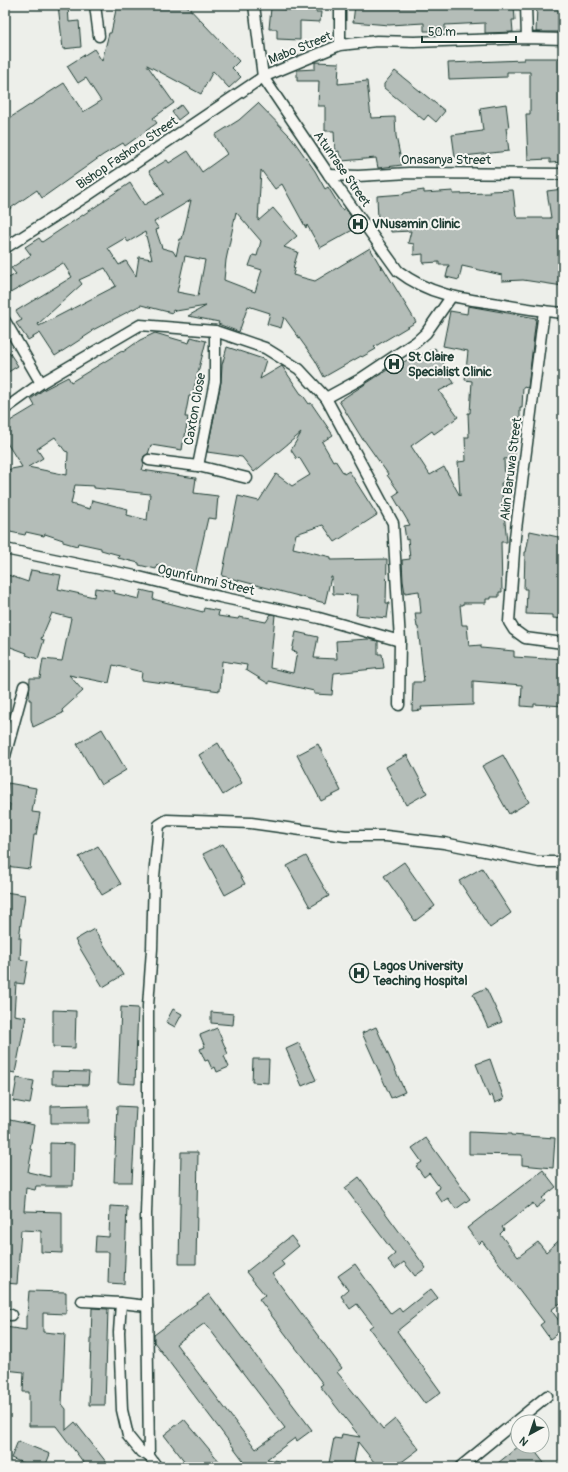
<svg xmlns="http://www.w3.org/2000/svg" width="568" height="1472" viewBox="0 0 568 1472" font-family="Pangolin,sans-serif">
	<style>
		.building { fill: #b4bdb8; stroke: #1f3d34; fill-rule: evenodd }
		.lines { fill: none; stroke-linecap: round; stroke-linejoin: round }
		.street-casing { stroke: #1f3d34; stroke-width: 13 }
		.street { stroke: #f6f6f2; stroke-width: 10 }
		.labels { text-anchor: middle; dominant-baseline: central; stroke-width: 4; stroke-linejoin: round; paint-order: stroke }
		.street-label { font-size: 13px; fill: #1f3d34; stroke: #f6f6f2 }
		.poi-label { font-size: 13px; font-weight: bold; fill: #1f3d34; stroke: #f6f6f2; text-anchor: start }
	</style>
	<rect width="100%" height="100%" fill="#edefea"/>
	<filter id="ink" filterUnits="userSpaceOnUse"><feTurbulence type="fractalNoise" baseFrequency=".025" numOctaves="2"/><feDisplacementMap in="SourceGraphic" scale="8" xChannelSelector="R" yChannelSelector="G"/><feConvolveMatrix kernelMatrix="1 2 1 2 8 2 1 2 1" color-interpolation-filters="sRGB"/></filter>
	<g filter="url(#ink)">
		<!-- building -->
		<g class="building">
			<path d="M58 5H68L69 22 79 21 81 47 63 49Z"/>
			<path d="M117 5H186L239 61 232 68 241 77 229 88 213 71 201 94 147 65 174 103 153 118 157 123 125 146 123 143 103 155 42 198 37 190 5 212V121L64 83 83 112 101 101 86 78 78 83 67 66 94 49 102 61 109 33H111Z"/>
			<path d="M294 5H315L316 12H321L320 22 300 21V40L277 39V29H269L271 8 294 10Z"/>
			<path d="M355 5H514L515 20H512L513 32 485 33V23L445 25V31H424V23L389 25 353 22Z"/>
			<path d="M537 5H563V32H536Z"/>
			<path d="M524 58H563V162L550 163V159L528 160 526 114H530V72H507V77L449 79 448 63 524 60Z"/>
			<path d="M315 62 339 63 338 84 367 81 371 118 395 117 396 136 402 165 378 168 376 158 342 161V156H339V151L335 152 334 131H325V106H318L319 81H297V70L315 69Z"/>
			<path d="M395 71 445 111 436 122 428 115 424 120 384 88V84Z"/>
			<path d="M258 103 291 137 315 171 325 189 328 187 342 210 345 208 358 227 320 248 307 225 306 228 282 184 275 189 261 170 258 221 273 208 297 236 284 247 298 252 293 268H295L293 275 315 281 370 248 382 269 381 264 416 322 374 347 376 349 362 357 361 356 324 377 315 360 284 317 281 328 267 324 270 313 248 306 239 332 218 324 219 322 188 316 206 306 176 311 173 310 172 313 141 305 91 331 92 332 55 356 40 333 28 340 16 323 22 320 16 311 72 277 63 263 5 296V280L16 274 11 268 31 255 25 247 39 238 42 242 104 201V200L130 183 144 205 164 194 149 171 167 160 169 163 188 151 202 172 227 154 215 135 239 120ZM191 200 182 239H180L176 256 173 251 162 248 156 230 159 229 154 222ZM236 212 261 241 257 256 253 255 249 266 262 270 255 292 224 280 226 260ZM145 232 152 259 139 257 136 276 126 261 119 265 108 248 125 238 128 242ZM185 256 205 260 198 296 177 292ZM105 268 116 286 39 326 38 324 82 284 79 280Z"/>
			<path d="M506 104 509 128H506L509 151 455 157 452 135 483 131 480 108Z"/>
			<path d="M181 105 187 113 178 120 172 112Z"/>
			<path d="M563 189V286L523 280 502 281V275L462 266 459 280 446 277 449 265H439V262L423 263V254L414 255V244L408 243 411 231 391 232 390 220H378L377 196 404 194V193L424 190V193L453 191V194L490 193 489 191 513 190 516 216 518 218H551L547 191Z"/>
			<path d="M468 306 536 318 528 388 523 387 522 408H520V431H514L515 458 504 459 505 483H501L507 542H501L502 592H499V597H491V599H486V603H463V605H460L462 625H467L469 646 481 645V648L514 651V657L546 659V658L563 659V706L534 704V707L521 706 522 685 473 681V705L421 707 422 710 412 711 413 682H424L418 627H417L415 613H421L419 591 405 593 403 581 402 560 410 559 408 539 406 540 404 526 410 525 393 496 399 492 387 475 388 474 364 440H363L339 401 398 363 399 365 415 355 417 357 435 348 454 383 439 391 458 417 434 434 432 431 411 446 430 475 444 467 460 496 458 462 466 461 465 437H469L468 413H470L472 381 465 380 468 351 443 346 450 311 467 314Z"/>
			<path d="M155 333 189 343 191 337 206 341 192 396H189L185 417H188L184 443H183L182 450 151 445 148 454 144 456 143 460 144 464 142 470 196 478 194 493 218 496 216 519 208 518 195 575 157 565 156 569 139 565V563L118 558 119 555 101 550V548L78 543 77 546 63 542V540L45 534 44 536 26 532 25 535 5 531V479L8 480 6 470 22 467 5 440V424L35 406 31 399 43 390 68 377 71 382 122 351 123 352 140 340ZM55 437 65 451 68 452 67 475 28 467 43 458 37 449ZM75 485 94 486V488L150 494 147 520 127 515 128 509 92 500 90 509 71 504Z"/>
			<path d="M5 346 18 366 5 374Z"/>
			<path d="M227 347 266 360 260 379 282 366 301 394H302L309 404 311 403 333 435 322 442 333 461 335 460 344 474 349 471 377 515 335 542 323 525 296 534 293 548 331 557V560L387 559 386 603H389L387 618 356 615 358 595 333 594 332 577H331L325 603 222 576 238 496 259 501 276 474 292 486 310 475 299 457 297 459 291 450 301 433 254 472 242 457 207 452 221 382 222 365Z"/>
			<path d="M530 531 563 538V619L553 618V615L526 614 527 589H524L525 552H526Z"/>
			<path d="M31 570 61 575 58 589 94 597 95 588 115 591 114 593 139 599 141 590 154 593 153 599 203 612 204 608 219 611 218 616 238 619 239 617 266 622 271 614 275 615 270 668 293 673 297 652 292 651 296 632 318 637 314 658 337 659 336 641 369 639 378 641V654H382L384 668 334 673 332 695 314 694V691L269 681V684L246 670 247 665 222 661 220 691 141 680 142 672 113 665 109 683 69 675 83 691 62 710 63 713 33 727 31 719V700H29L30 678H40L43 659 62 661 71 618 52 613 41 639 44 640 38 659 26 655 27 653 5 645V574L28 582Z"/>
			<path d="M102 729 126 770 101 785 77 744Z"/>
			<path d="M218 743 242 783 223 795 199 755Z"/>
			<path d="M318 744 341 791 321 801 297 755Z"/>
			<path d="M407 755 427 793 406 805 386 767Z"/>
			<path d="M503 755 529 802 509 814 482 766Z"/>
			<path d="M8 783 36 788 32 812 40 813 36 835H34L30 869 5 866V836L10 804 5 803Z"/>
			<path d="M223 844 245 884 225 895 203 854Z"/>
			<path d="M98 846 121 884 102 895 79 857Z"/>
			<path d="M306 856 329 896 310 907 287 866Z"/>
			<path d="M404 862 435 906 415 921 384 876Z"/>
			<path d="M482 868 511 913 490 928 459 881Z"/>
			<path d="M5 892 25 895 19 938H21L20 959 28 961 24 984 16 983 14 1015 26 1017 15 1073 5 1071Z"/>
			<path d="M94 929 123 975 103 987 75 940Z"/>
			<path d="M486 988 502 1022 488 1028 473 994Z"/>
			<path d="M121 1007 138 1008 135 1084 118 1083Z"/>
			<path d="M173 1009 182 1014 175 1027 166 1022Z"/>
			<path d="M53 1010 76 1011 75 1048 53 1047Z"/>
			<path d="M211 1012 234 1014 233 1025 211 1023Z"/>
			<path d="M376 1027 405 1092 391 1098 362 1033Z"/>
			<path d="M217 1028 228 1054 224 1056 229 1067 217 1072 215 1067 212 1069 208 1060 205 1061 200 1049 205 1047 200 1035Z"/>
			<path d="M299 1043 316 1080 302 1086 286 1049Z"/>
			<path d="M253 1059H269L268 1083 252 1082Z"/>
			<path d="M490 1059 504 1099 495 1103 492 1095 489 1097 476 1064Z"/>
			<path d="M52 1071 89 1072 88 1085 52 1084Z"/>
			<path d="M17 1078 34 1081 30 1104 13 1101Z"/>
			<path d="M89 1105V1123H51V1106Z"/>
			<path d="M117 1106 136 1107 132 1182H114Z"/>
			<path d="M5 1119 34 1125 30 1149 32 1150 28 1172 50 1177V1143L74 1144 73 1186H36L35 1190 26 1188 24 1211 62 1212V1253L41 1252V1231L21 1230 17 1284 5 1283Z"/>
			<path d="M469 1132 511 1134V1135L555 1138 553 1168 522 1165V1155L469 1154Z"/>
			<path d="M426 1138 470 1199 456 1209 448 1198 442 1202 435 1192 440 1188 429 1173 424 1177 416 1166 422 1162 412 1148Z"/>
			<path d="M181 1152H198L196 1264H179Z"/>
			<path d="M543 1170 556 1187 542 1198 545 1201 536 1208 533 1203 502 1227 504 1230 500 1234 518 1257 538 1242 546 1252 563 1237V1301L551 1310 563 1326V1329L550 1339 540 1325 544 1322 482 1241 479 1244 467 1228Z"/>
			<path d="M359 1177 426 1268 415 1276 404 1262 395 1269 388 1260 395 1254 345 1188Z"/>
			<path d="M110 1206 127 1207 124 1284 108 1283 109 1252H95L96 1236 109 1237Z"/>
			<path d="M291 1236 299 1246 281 1261 284 1265 272 1274 342 1368 337 1372 383 1429 395 1419 419 1449 395 1467H378L358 1442 353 1467 329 1463 334 1438 341 1439 342 1434 360 1437 320 1386 323 1384 259 1299 265 1295 246 1272Z"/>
			<path d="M355 1264 391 1314 399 1308 402 1312 431 1289 438 1298 397 1331 441 1392 425 1404 369 1328 373 1325 357 1304 350 1309 341 1296 348 1290 338 1276Z"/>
			<path d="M29 1291 66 1292V1314L43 1313V1332L65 1334 62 1404 66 1409V1430L75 1422 110 1467H87L56 1426H29V1392H23L24 1372 5 1370V1327L26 1330V1316H27Z"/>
			<path d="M209 1294 312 1430 297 1441 295 1438 267 1459 279 1461V1467H233L243 1460 154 1342V1335ZM205 1323 285 1428 256 1449 176 1344Z"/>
			<path d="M92 1308 108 1309 105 1405H89Z"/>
			<path d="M184 1419 224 1467H189L164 1435Z"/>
			<path d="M18 1441 50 1454 45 1467H32L11 1458Z"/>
			<path d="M519 1446H531L547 1467H493Z"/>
		</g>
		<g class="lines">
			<!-- street casing -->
			<g class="street-casing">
				<g id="street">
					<path d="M95 5 99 36"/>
					<path d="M254 5 263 77 329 175 398 271C429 295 462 299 499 304 520 308 542 311 563 313"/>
					<path d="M340 5V45"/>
					<path d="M526 5 527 38"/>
					<path d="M329 175 358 176 409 173 563 174"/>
					<path d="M5 248 85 197 263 77 340 45 377 41 414 42 527 38 563 39"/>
					<path d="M544 311 515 537 509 622 514 630 525 638 563 643"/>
					<path d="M5 321 41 383"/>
					<path d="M326 398 359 380 416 342 426 333 451 297"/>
					<path d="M5 409 41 383 140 325 215 331 265 348 299 369 326 398 393 523 400 641 399 705"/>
					<path d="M149 460 198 466 247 478"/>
					<path d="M198 466 215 381V331"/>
					<path d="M5 549 135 576 220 597 319 618 400 641"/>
					<path d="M5 756 24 686"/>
					<path d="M82 1301 121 1303 147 1306"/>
					<path d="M121 1303 119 1332 122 1410 128 1436 141 1452 149 1456"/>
					<path d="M5 1314 11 1315"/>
					<path d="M157 1467 149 1456 146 1214 148 1149V1006L152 949 154 877 159 825 167 820 251 823 345 836H386L444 843 539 862H563"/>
					<path d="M460 1467 547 1396"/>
				</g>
			</g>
			<!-- street -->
			<use href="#street" class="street"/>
		</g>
	</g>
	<!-- icons -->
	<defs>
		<g id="hospital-ring" transform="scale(1)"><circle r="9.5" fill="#f6f6f2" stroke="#1f3d34" stroke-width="1.5"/><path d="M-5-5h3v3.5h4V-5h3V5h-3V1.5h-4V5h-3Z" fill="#1f3d34"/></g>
	</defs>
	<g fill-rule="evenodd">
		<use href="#hospital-ring" x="358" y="224"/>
		<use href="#hospital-ring" x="394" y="364"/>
		<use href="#hospital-ring" x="359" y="973"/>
	</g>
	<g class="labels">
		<!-- street labels -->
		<g class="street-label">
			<text transform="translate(300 48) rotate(-22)">Mabo Street</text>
			<text transform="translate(127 153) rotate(-34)">Bishop Fashoro Street</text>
			<text x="446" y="160">Onasanya Street</text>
			<text transform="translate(342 169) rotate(55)">Atunrase Street</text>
			<text transform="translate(195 409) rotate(-80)">Caxton Close</text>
			<text transform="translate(511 469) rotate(-83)">Akin Baruwa Street</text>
			<text transform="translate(206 580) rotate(13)">Ogunfunmi Street</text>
		</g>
		<!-- poi labels -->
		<g class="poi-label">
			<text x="372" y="224">VNusamin Clinic</text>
			<text x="408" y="357">St Claire<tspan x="408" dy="15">Specialist Clinic</tspan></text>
			<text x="373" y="966">Lagos University<tspan x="373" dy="15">Teaching Hospital</tspan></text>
		</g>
	</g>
	<!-- margin -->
	<rect width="568" height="1472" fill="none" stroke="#f6f6f2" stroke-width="20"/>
	<rect x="10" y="10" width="548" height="1452" fill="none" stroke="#1f3d34" stroke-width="1.5" filter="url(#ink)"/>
	<!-- north arrow -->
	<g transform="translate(530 1434) rotate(220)"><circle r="19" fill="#f6f6f2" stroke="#a0aca6"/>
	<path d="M0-3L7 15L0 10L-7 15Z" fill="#1f3d34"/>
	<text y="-6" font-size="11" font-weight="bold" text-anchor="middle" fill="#1f3d34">N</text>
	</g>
	<!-- scale -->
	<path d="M422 36v6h94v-6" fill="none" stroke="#1f3d34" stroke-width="2"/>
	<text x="428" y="36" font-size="12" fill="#1f3d34" stroke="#f6f6f2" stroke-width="3" paint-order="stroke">50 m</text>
</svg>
